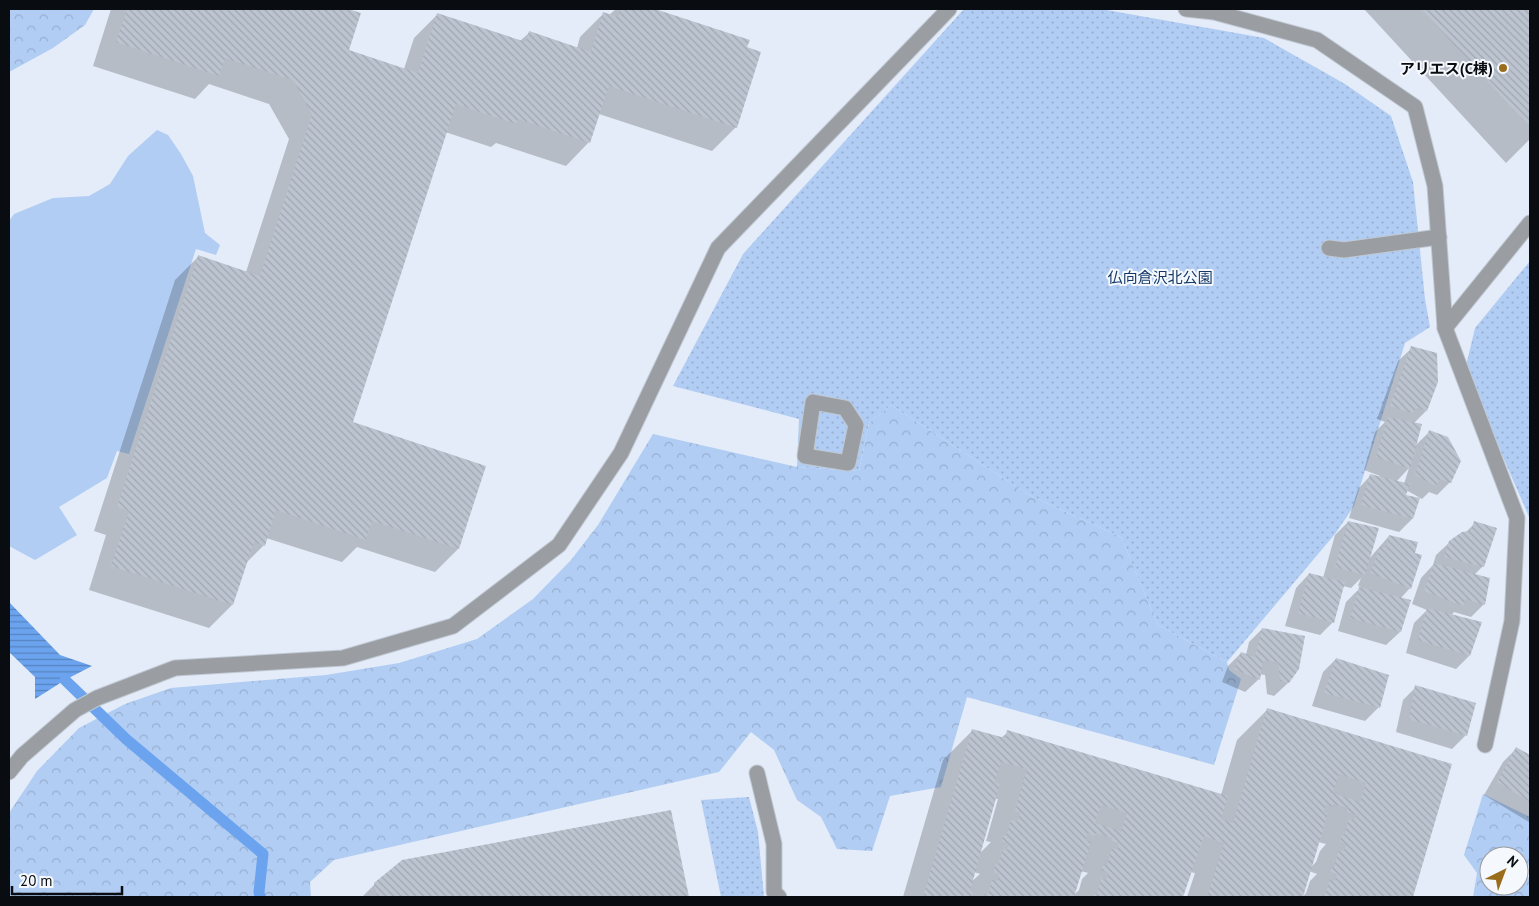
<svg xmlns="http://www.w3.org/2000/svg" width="1539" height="906" viewBox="0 0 1539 906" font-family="'PT Sans','Noto Sans JP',sans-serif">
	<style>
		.grass { fill: #b1cdf4 }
		.forest { fill: url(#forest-crowns); fill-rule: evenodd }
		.park { fill: url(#park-dots) }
		.water { fill: url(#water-rules) }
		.shadow { fill: #0003; fill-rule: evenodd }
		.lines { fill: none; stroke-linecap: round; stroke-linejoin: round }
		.stream { stroke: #6ba3ef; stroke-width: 11 }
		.building { fill: url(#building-back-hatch); fill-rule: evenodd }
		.street-casing { stroke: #c0c8d3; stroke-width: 17 }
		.street { stroke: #9a9ea3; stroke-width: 15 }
		.poi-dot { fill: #9a6d1d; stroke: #f5f8fd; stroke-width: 2 }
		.labels { text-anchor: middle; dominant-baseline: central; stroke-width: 4; stroke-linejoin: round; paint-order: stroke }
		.poi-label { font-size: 15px; font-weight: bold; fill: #090c10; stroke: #f5f8fd; text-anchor: end }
		.park-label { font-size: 15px; fill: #133868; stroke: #f5f8fd }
	</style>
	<defs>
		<pattern id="forest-crowns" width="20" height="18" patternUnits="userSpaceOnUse" patternTransform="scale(1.25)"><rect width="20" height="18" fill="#b1cdf4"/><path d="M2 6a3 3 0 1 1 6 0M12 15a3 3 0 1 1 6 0" fill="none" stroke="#97afd0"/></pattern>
		<pattern id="park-dots" width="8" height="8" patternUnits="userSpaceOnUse" patternTransform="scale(1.25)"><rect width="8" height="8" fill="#b1cdf4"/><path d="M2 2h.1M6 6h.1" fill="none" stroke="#97afd0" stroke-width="1.8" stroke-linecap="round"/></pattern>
		<pattern id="water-rules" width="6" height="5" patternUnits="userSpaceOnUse" patternTransform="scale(1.25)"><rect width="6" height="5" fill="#6ba3ef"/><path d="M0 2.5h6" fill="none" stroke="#5683c0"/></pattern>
		<pattern id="building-back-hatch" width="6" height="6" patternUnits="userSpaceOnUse" patternTransform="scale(1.25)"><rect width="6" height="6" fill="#bcc4d0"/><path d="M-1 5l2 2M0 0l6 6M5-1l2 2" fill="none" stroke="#a0a7b2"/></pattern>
	</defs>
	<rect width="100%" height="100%" fill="#e3ecf8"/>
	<!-- grass -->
	<path class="grass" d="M157 130 168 135 181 154 193 176 205 233 220 245 216 255 196 249 129 454 117 451 107 478 59 507 77 535 35 560 9 546V221L14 214 53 198 89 196 110 184 128 156Z"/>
	<!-- forest -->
	<g class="forest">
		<path d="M9 9H94L85 25 53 48 9 72Z"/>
		<path d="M891 405 1029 495 1121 537 1158 625 1227 662 1229 670 1241 679 1214 765 967 697 941 787 890 796 872 851 837 849 821 817 797 800 774 750 751 732 719 772 334 860 310 882 311 897H9V813L37 771 79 728 125 704 171 688 326 675 399 663 477 639 533 599 571 560 598 525 653 434 797 467 859 471 869 423Z"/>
		<path d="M1483 794 1530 817V861L1525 876 1530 878V897H1473L1477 873 1464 855ZM1489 856H1519V886H1489Z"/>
	</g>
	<!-- park -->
	<g class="park">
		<path d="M964 9H1101L1264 38 1345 84 1391 116 1413 182 1425 299 1430 327 1405 343 1354 506 1335 534 1227 662 1158 625 1121 537 1029 495 891 405 869 423 859 471 797 467 799 419 673 386 743 254Z"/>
		<path d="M1530 261V519L1465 370 1475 328Z"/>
		<path d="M749 797 758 832 764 897H721L701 800Z"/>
	</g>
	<!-- water -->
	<path class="water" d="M9 602 60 655 92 666 65 680 35 699V677L9 652Z"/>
	<!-- shadow -->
	<g class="shadow">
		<path d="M111 9H344L359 14 347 51 404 69 414 38 438 14 520 41 529 33 577 48 580 37 604 13 609 15 616 9H651L748 41 746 48 736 127 712 151 599 114 589 142 566 166 496 143 491 147 445 132 352 423 458 549 435 572 357 547 342 562 266 538 264 545 246 563 232 605 209 628 89 590 106 535 94 531 175 280 198 257 246 272 289 139 269 104 209 84 195 99 93 66Z"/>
		<path d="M1364 9H1530V21L1529 23 1530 25V139L1506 163Z"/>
		<path d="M1412 348 1426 411 1414 423 1415 446 1430 431 1450 482 1437 495 1429 492 1422 499 1406 490 1404 496 1412 519 1399 532 1349 518 1358 489 1371 475 1379 478 1380 476 1364 470 1375 432 1385 422 1377 419 1398 361ZM1409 468 1404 484 1396 482Z"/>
		<path d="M1348 522 1368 560 1389 536 1414 554 1410 588 1400 599 1409 601 1400 632 1386 645 1338 631 1346 602 1361 587 1358 586 1361 578 1351 588 1343 586 1333 622 1320 635 1285 626 1296 588 1309 574 1323 578 1335 535Z"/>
		<path d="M1475 523 1483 566 1474 575 1484 604 1471 617 1454 612 1451 616 1469 656 1456 669 1406 653 1414 623 1427 610 1412 604 1421 578 1433 565 1436 555 1450 542 1465 533Z"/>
		<path d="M1262 629 1303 637 1288 683 1274 696 1267 694 1265 675 1259 674V679L1245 692 1222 682 1228 666 1241 653 1246 655 1249 642Z"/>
		<path d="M1336 659 1387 676 1378 708 1365 721 1312 706 1323 672Z"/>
		<path d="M1416 687 1475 704 1465 736 1452 749 1396 732 1403 700Z"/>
		<path d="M1267 710 1450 765 1412 897H1302L1306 893 1310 881 1317 874 1309 871 1301 897H1187L1195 873 1190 872 1182 897H903L943 760 973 730 1001 738 1008 732 1221 795 1237 740ZM995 799H998L986 841 991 842 979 854ZM1318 842 1326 844 1320 851 1316 862 1310 868ZM1081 871 1088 873 1082 879 1079 890 1074 895ZM974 872 980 874 970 883Z"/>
		<path d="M1516 749 1530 756 1529 822 1484 795 1503 762Z"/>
		<path d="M670 812 688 897H362L375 884Z"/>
	</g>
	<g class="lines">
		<!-- stream -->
		<path class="stream" d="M65 680 126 739 263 854 259 892 260 897"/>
	</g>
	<!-- building -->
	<g class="building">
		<path d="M127 9H348L361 13 349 50 418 73 437 13 526 42 529 31 591 52 603 12 618 17 621 9H655L750 40 747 47 761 52 737 128 609 86 590 143 518 119 516 124 456 104 353 422 486 466 459 549 372 521 366 540 276 510 265 546 254 542 233 605 111 566 129 511 117 507 198 255 260 276 312 114 293 80 225 58 219 76 116 42Z"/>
		<path d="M1421 9H1530V127Z"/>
		<path d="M1411 346 1437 353 1438 382 1427 411 1417 408 1412 413 1390 406Z"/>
		<path d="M1388 417 1422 424 1410 469 1376 457Z"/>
		<path d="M1429 430 1448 437 1461 461 1451 483 1440 479 1436 486 1415 475Z"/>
		<path d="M1370 474 1410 484 1406 495 1420 498 1413 519 1361 505Z"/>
		<path d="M1348 521 1379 528 1365 575 1335 567Z"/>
		<path d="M1474 521 1497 528 1484 567 1444 557 1449 541 1462 532 1471 531Z"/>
		<path d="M1389 535 1418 542 1415 553 1422 555 1411 589 1370 573 1380 547H1386Z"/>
		<path d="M1434 563 1490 578 1485 605 1466 599 1463 606 1424 591Z"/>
		<path d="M1309 573 1345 582 1334 623 1298 613Z"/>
		<path d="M1359 587 1411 600 1401 632 1350 618Z"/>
		<path d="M1427 608 1482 622 1470 656 1418 640Z"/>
		<path d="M1262 628 1305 636 1299 669 1289 683 1280 681 1278 662 1263 661 1260 680 1234 669 1241 652 1255 657Z"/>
		<path d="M1336 658 1389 675 1380 708 1324 693Z"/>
		<path d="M1415 685 1476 703 1467 736 1409 719Z"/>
		<path d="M1267 708 1452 764 1413 897H1322L1323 895H1325L1330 879 1335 881 1337 874 1330 872 1332 866 1334 867 1339 850 1344 851 1346 844 1340 842 1342 835 1344 836 1349 819 1354 820 1356 815 1347 812 1348 808 1333 804V807L1326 805 1324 812 1328 813 1303 897H1207L1224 843 1204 836 1183 897H1093L1095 893 1097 894 1101 878 1106 880 1109 873 1101 870 1103 864 1107 865 1112 848 1117 849 1119 843 1111 841 1112 838 1096 833 1095 836 1088 833 1086 840 1091 842 1074 897H983L984 894 988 895 992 880 997 881 999 874 994 872 995 864 998 865 1003 849 1007 851 1009 844 1002 841 1003 835 1006 836 1011 820 1017 822 1020 812 1015 811 1027 769 1001 762 995 782 1000 784 970 891 973 892 971 897H923L972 729 1005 738 1007 730 1228 796 1221 819 1233 823ZM1339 774 1366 783 1360 802 1333 793ZM1101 805 1127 813 1121 831 1095 823Z"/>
		<path d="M1516 747 1530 755V802L1497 782Z"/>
		<path d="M671 810 689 897H377L374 883 402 860Z"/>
	</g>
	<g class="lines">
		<!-- street casing -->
		<g class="street-casing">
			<g id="street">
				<path d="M1186 9 1214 12 1317 40 1415 107 1435 186 1445 328 1517 518 1512 621 1485 745"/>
				<path d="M1329 248 1344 250 1439 237"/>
				<path d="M1445 328 1530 223"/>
				<path d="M813 402 845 408 856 425 848 463 805 456Z"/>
				<path d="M9 772 22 756 75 710 97 698 175 668 343 658 453 626 559 545 621 453 718 248 949 9"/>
				<path d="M757 773 774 844V892L779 897"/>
			</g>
		</g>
		<!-- street -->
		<use href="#street" class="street"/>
	</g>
	<!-- markers -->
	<circle class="poi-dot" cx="1503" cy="68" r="5"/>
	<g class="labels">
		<!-- poi labels -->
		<g class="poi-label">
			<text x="1493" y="68">アリエス(C棟)</text>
		</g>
		<!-- park labels -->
		<g class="park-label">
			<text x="1160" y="277">仏向倉沢北公園</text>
		</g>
	</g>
	<!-- border -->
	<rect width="1539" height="906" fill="none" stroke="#090c10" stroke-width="20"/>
	<!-- north arrow -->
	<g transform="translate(1504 871) rotate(42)"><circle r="24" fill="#f5f8fd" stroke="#979a9e"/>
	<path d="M0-4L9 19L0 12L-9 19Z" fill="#9a6d1d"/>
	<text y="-8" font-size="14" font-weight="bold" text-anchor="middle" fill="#090c10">N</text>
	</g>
	<!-- scale -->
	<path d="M12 886v8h110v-8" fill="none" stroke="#090c10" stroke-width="2.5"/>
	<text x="20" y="886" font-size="15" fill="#090c10" stroke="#f5f8fd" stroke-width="4" paint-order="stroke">20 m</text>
</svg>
